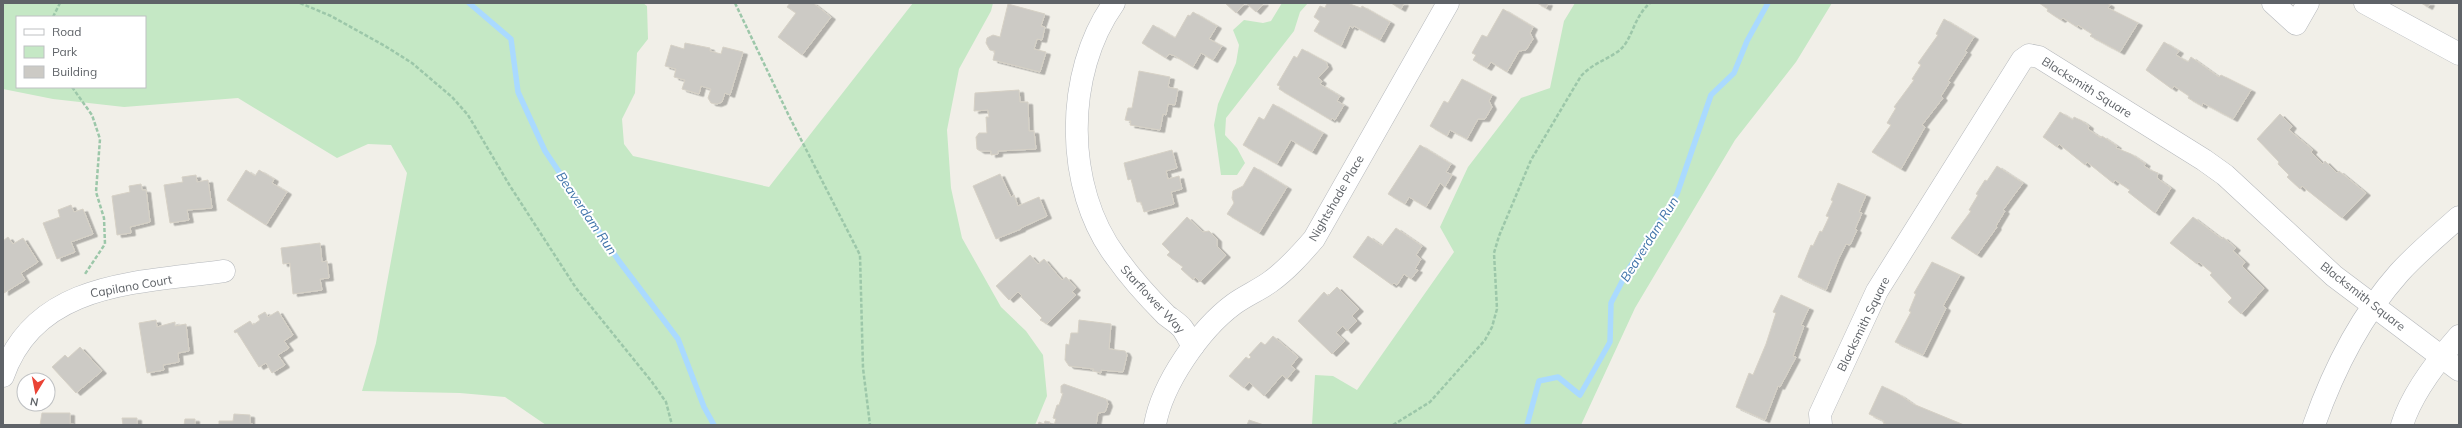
<svg xmlns="http://www.w3.org/2000/svg" width="2462" height="428" viewBox="0 0 2462 428" font-family="Mulish,sans-serif">
	<style>
		.green { fill: #c5e8c5; fill-rule: evenodd }
		.lines { fill: none; stroke-linecap: round; stroke-linejoin: round }
		.stream { stroke: #aadaff; stroke-width: 5.5 }
		.building { fill: #cccac5; stroke: #d6d1c6; filter: url(#shadow) }
		.minor-casing { stroke: #b5b8bc; stroke-width: 23 }
		.path { stroke: #9cc7a9; stroke-width: 2.5; stroke-dasharray: 4 2; stroke-linecap: butt }
		.minor { stroke: #fff; stroke-width: 22 }
		.labels { text-anchor: middle; dominant-baseline: central; stroke-width: 4; stroke-linejoin: round; paint-order: stroke }
		.street-label { font-size: 12px; fill: #5f6368; stroke: #fff }
		.water-label { font-size: 13px; font-style: italic; fill: #4174aa; stroke: #fff }
	</style>
	<defs>
		<filter id="shadow"><feDropShadow dx="4.5" dy="2.5" stdDeviation="0" flood-color="#0004"/></filter>
	</defs>
	<rect width="100%" height="100%" fill="#f1efe8"/>
	<!-- green -->
	<g class="green">
		<path d="M3 3H643L647 6 648 39 637 53 635 93 622 119 624 144 633 156 769 187 913 3H993L991 11 959 69 947 130 951 188 962 238 1001 307 1026 331 1043 355 1047 396 1035 425H546L505 397 460 393 362 391 376 343 407 173 391 145 368 144 337 158 238 98 124 107 53 99 3 89ZM17 17H145V87H17Z"/>
		<path d="M1282 3H1308L1300 12 1294 31 1226 118 1225 135 1237 148 1245 163 1237 175H1221L1214 125 1218 104 1236 63 1239 45 1233 30 1244 20 1263 23 1271 21Z"/>
		<path d="M1575 3H1832L1796 62 1735 140 1635 308 1581 425H1312L1315 375 1333 376 1357 390 1454 252 1440 227 1468 167 1521 98 1550 88 1564 21Z"/>
	</g>
	<g class="lines">
		<!-- stream -->
		<g class="stream">
			<path d="M469 3 511 39 518 92 545 151 619 261 678 339 704 407 714 425"/>
			<path d="M1527 425 1539 381 1558 377 1580 395 1610 342 1611 303 1628 270 1677 194 1711 95 1734 73 1747 41 1768 3"/>
		</g>
	</g>
	<!-- building -->
	<g class="building">
		<path d="M790 3H813L831 17 802 55 778 37 796 13 787 7Z"/>
		<path d="M1225 3H1245L1236 13Z"/>
		<path d="M1246 3H1264L1256 12Z"/>
		<path d="M1327 3H1347L1361 8 1362 6 1390 22 1380 40 1354 26 1353 28 1350 26 1341 46 1314 31 1320 21 1314 17 1320 6 1325 8Z"/>
		<path d="M1391 3H1404L1401 9Z"/>
		<path d="M1537 3H1548L1546 8Z"/>
		<path d="M2039 3H2107L2110 5 2108 8 2138 23 2120 52 2090 36 2092 34 2078 25 2077 27 2063 18 2061 20 2047 11 2048 9Z"/>
		<path d="M2421 3H2430L2428 7Z"/>
		<path d="M1008 4 1045 14 1041 26 1045 27 1042 40 1037 39 1034 49 1046 52 1040 72 993 60 995 51 990 50 986 43 987 38 993 35 1000 37Z"/>
		<path d="M1503 9 1533 27 1530 33 1533 39 1526 50 1519 51 1507 72 1491 62 1487 68 1473 60 1476 55 1472 53 1482 35 1487 37Z"/>
		<path d="M1193 12 1217 26 1209 39 1222 46 1213 60 1201 53 1193 67 1175 56 1169 54 1166 58 1142 43 1153 25 1175 38 1188 15 1190 16Z"/>
		<path d="M1944 19 1974 37 1965 51 1967 52 1948 81 1950 82 1941 96 1943 98 1922 125 1925 127 1901 169 1872 152 1891 125 1887 123 1896 108 1894 107 1914 80 1912 79 1921 65 1918 63 1938 35 1936 34Z"/>
		<path d="M2164 42 2179 51 2176 55 2188 62 2191 57 2219 77 2221 75 2251 90 2233 119 2203 103 2202 106 2188 98 2189 96 2174 86 2172 89 2146 70Z"/>
		<path d="M685 43 710 48V51L721 54 723 47 743 52 730 95 725 93 722 102 717 104 711 103 708 98 711 89 701 86 699 94 682 89 685 80 674 77 676 69 665 66 671 45 684 49Z"/>
		<path d="M1302 49 1326 62 1328 67 1318 78 1322 81 1320 84 1340 96 1337 101 1344 105 1335 120 1332 118 1331 120 1279 89 1280 86 1277 85 1294 56 1297 58Z"/>
		<path d="M1139 71 1170 77 1168 87 1178 89 1175 105 1168 104 1166 115 1163 114 1160 130 1130 125 1131 121 1125 120 1128 108H1132Z"/>
		<path d="M1462 79 1492 95 1489 101 1492 107 1485 119H1478L1467 139 1450 130 1447 136 1430 126 1444 101 1448 103Z"/>
		<path d="M1019 90 1020 102H1028L1029 131H1034L1036 149 998 151V154L991 155V151H980L977 149 976 137 979 133H987L986 117H989L988 110 974 111 975 93Z"/>
		<path d="M1273 104 1323 133 1312 152 1291 140 1277 164 1243 145 1259 117 1264 120Z"/>
		<path d="M2060 112 2073 120 2074 117 2082 121 2089 126 2088 129 2101 138 2102 136 2117 146 2116 148 2131 154 2146 164 2144 166 2150 170 2158 173 2157 178 2171 188 2155 213 2128 192 2130 190 2115 180 2113 183 2087 162 2085 165 2059 144 2057 147 2043 137Z"/>
		<path d="M2280 114 2292 126 2289 130 2313 150 2311 152 2323 164 2325 161 2337 173 2339 171 2366 193 2342 218 2302 186 2300 189 2287 177 2289 175 2278 164 2279 162 2257 139Z"/>
		<path d="M1420 145 1451 164 1446 172 1452 175 1445 187 1440 183 1426 207 1409 197 1405 204 1388 194Z"/>
		<path d="M1172 150 1177 168 1166 171 1168 179 1179 176 1182 189 1171 192 1174 204 1144 212 1141 202H1137L1131 179 1128 180 1124 163Z"/>
		<path d="M1997 166 2023 183 2003 210 2005 211 1996 226 1997 227 1977 255 1951 238 1971 211 1969 210 1978 195 1976 194 1985 180 1987 181Z"/>
		<path d="M1254 167 1287 187 1259 233 1227 214 1234 203 1232 198 1233 191 1243 186Z"/>
		<path d="M246 170 255 176 259 170 274 179 272 183 287 192 266 225 227 200Z"/>
		<path d="M1000 174 1011 197 1014 195 1018 206 1039 197 1047 216 1021 228V229L996 239 973 186Z"/>
		<path d="M196 175 197 182 208 180 212 208 187 210 189 220 170 223 164 185 183 182 182 177Z"/>
		<path d="M1838 183 1866 195 1859 212 1862 213 1855 229 1857 230 1850 245 1846 244 1839 258 1826 290 1798 277 1811 245 1813 246 1820 231 1822 232 1829 217 1826 216 1833 201 1831 200Z"/>
		<path d="M141 184 142 190H146L150 222 130 227 131 233 117 235 112 196 130 192 129 186Z"/>
		<path d="M71 205 74 212 83 209 93 234 71 242 75 252 57 259 43 223 60 217 58 210Z"/>
		<path d="M1187 217 1203 232 1209 231 1217 239V246L1226 255 1200 282 1195 277 1193 280 1181 269 1183 267 1167 255 1170 252 1162 244Z"/>
		<path d="M2193 217 2222 239 2223 237 2236 248 2233 251 2245 262 2242 266 2264 288 2241 314 2228 302 2232 298 2210 275 2212 273 2199 262 2197 264 2170 243Z"/>
		<path d="M1396 228 1422 246 1416 255 1421 259 1415 269 1418 270 1411 279 1404 274 1397 285 1394 283 1392 285 1353 257 1368 236 1382 246Z"/>
		<path d="M8 237 13 244 23 238 38 262 21 273 25 280 4 293 3 241Z"/>
		<path d="M320 243 322 262 327 261 329 278 320 279 322 290 293 294 290 263 283 264 281 248Z"/>
		<path d="M1030 255 1038 264 1044 259 1062 280 1066 277 1076 288 1072 292 1076 295 1047 324 1040 320 1042 318 1021 297 1022 296 1018 292 1009 300 996 286Z"/>
		<path d="M1932 262 1960 275 1943 306 1946 308 1923 355 1895 342 1911 312 1909 311 1916 294 1914 293Z"/>
		<path d="M1337 287 1359 309 1352 316 1357 321 1347 331 1343 326 1336 333 1345 341 1332 354 1298 321 1324 292 1328 296Z"/>
		<path d="M1781 295 1809 308 1801 325 1804 326 1793 356 1796 357 1780 387 1778 386 1765 420 1736 407 1749 373 1753 375 1766 344 1776 313 1773 312Z"/>
		<path d="M278 311 293 335 284 341 289 348 278 355 285 365 272 373 266 363 259 367 237 332 235 333 234 331 250 321 253 325 260 320 258 316 265 312 268 317Z"/>
		<path d="M156 320 157 327 175 322V326L186 324 189 351 178 353 179 362 163 365 164 370 147 373 139 323Z"/>
		<path d="M1079 320 1111 324 1109 349 1125 351 1127 355 1123 372 1101 370V373L1093 371 1094 369 1069 366 1065 360 1066 344 1069 345 1071 333H1078Z"/>
		<path d="M1273 336 1298 357 1291 366 1295 369 1287 379 1282 375 1264 396 1249 382 1244 388 1229 376 1246 357 1249 359 1251 357 1249 355 1261 342 1265 345Z"/>
		<path d="M80 347 102 371 76 393 52 367 65 355 68 358Z"/>
		<path d="M1064 384 1106 399 1108 404 1105 412 1098 413 1096 425H1054L1056 419 1053 418 1057 405H1059L1063 393H1061V386Z"/>
		<path d="M1882 386 1900 395 1913 404 1964 425H1888L1883 423 1884 421 1869 414Z"/>
		<path d="M42 413H70V424L79 425H40Z"/>
		<path d="M234 414 250 415V423L254 425 219 424V421H233Z"/>
		<path d="M122 418H137V425H123Z"/>
		<path d="M185 419H195V425H184Z"/>
		<path d="M1249 420 1264 425H1247Z"/>
		<path d="M1045 421 1050 422 1049 425H1038L1039 422 1044 424Z"/>
	</g>
	<g class="lines">
		<!-- minor casing -->
		<g class="minor-casing">
			<g id="minor">
				<path d="M1114 3C1064 73 1064 188 1116 257 1130 277 1148 297 1166 315 1171 319 1178 323 1182 328 1186 333 1189 340 1193 346"/>
				<path d="M2273 3 2296 24 2308 3"/>
				<path d="M2365 3 2459 54"/>
				<path d="M3 376C36 280 141 283 224 271"/>
				<path d="M1155 425C1162 384 1200 329 1234 304 1245 296 1259 290 1270 282 1287 270 1301 254 1314 239L1448 3"/>
				<path d="M1821 425 1820 414 1877 291 2022 60 2029 55 2039 57 2204 160 2225 175 2334 276 2459 370"/>
				<path d="M2314 425C2333 371 2360 317 2399 273 2417 253 2439 235 2459 217"/>
				<path d="M2402 425C2412 393 2437 361 2459 336"/>
			</g>
		</g>
		<!-- path -->
		<g class="path">
			<path d="M300 3 331 16 385 46 412 63 452 97 468 115 510 186 576 288 652 382 666 402 672 425"/>
			<path d="M735 3 789 116 860 255 863 368 870 425"/>
			<path d="M53 17 60 3"/>
			<path d="M72 87 92 115 100 139 96 192 104 218 105 244 85 274"/>
			<path d="M1393 425 1430 402 1485 340 1492 327 1497 309 1494 253 1499 236 1531 160 1581 76C1594 62 1612 58 1622 48 1633 36 1634 17 1650 3"/>
		</g>
		<!-- minor -->
		<use href="#minor" class="minor"/>
	</g>
	<g class="labels">
		<!-- street labels -->
		<g class="street-label">
			<text transform="translate(2087 87) rotate(32)">Blacksmith Square</text>
			<text transform="translate(1336 198) rotate(-60)">Nightshade Place</text>
			<text transform="translate(131 286) rotate(-10)">Capilano Court</text>
			<text transform="translate(2363 296) rotate(38)">Blacksmith Square</text>
			<text transform="translate(1153 299) rotate(47)">Starflower Way</text>
			<text transform="translate(1863 324) rotate(-64)">Blacksmith Square</text>
		</g>
		<!-- water labels -->
		<g class="water-label">
			<text transform="translate(587 213) rotate(56)">Beaverdam Run</text>
			<text transform="translate(1649 239) rotate(-58)">Beaverdam Run</text>
		</g>
	</g>
	<!-- border -->
	<rect width="2462" height="428" fill="none" stroke="#5f6368" stroke-width="8"/>
	<!-- legend -->
	<rect x="16" y="16" width="130" height="72" fill="#ffffff" stroke="#bfc1c3"/>
	<rect x="24" y="29" width="20" height="6" fill="#ffffff" stroke="#bfc1c3"/>
	<text x="52" y="36" font-size="12" fill="#5f6368">Road</text>
	<rect x="24" y="46" width="20" height="12" fill="#c5e8c5" stroke="#bfc1c3"/>
	<text x="52" y="56" font-size="12" fill="#5f6368">Park</text>
	<rect x="24" y="66" width="20" height="12" fill="#cccac5" stroke="#bfc1c3"/>
	<text x="52" y="76" font-size="12" fill="#5f6368">Building</text>
	<!-- north arrow -->
	<g transform="translate(36 392) rotate(190)"><circle r="19" fill="#ffffff" stroke="#bfc1c3"/>
	<path d="M0-3L7 15L0 10L-7 15Z" fill="#ea4335"/>
	<text y="-6" font-size="11" font-weight="bold" text-anchor="middle" fill="#5f6368">N</text>
	</g>
</svg>
